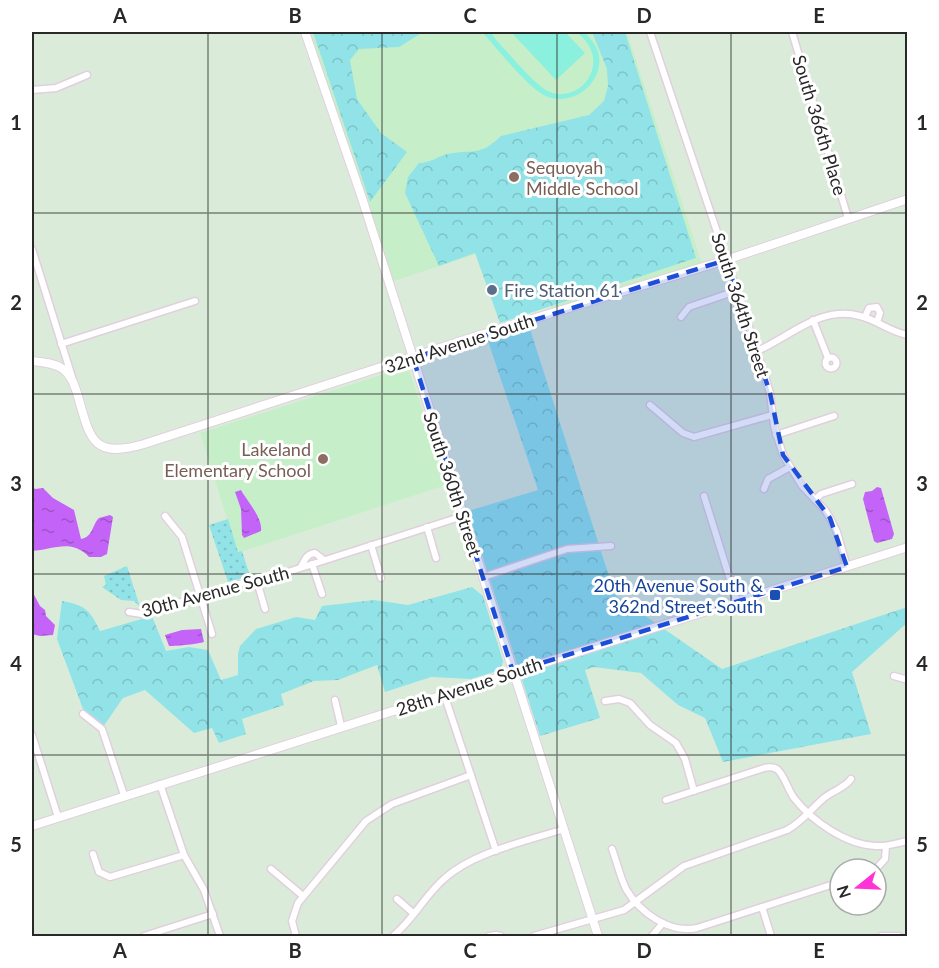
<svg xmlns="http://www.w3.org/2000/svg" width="939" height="968" viewBox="0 0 939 968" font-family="Lato,sans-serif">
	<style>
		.education { fill: #c6efc9 }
		.forest { fill: url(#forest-crowns) }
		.park { fill: url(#park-dots) }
		.pitch { fill: #8bf0dd }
		.water { fill: url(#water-ripples) }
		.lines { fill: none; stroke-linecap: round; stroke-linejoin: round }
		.minor-casing { stroke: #e3cedf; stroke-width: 9 }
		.tertiary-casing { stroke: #e3cedf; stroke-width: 10 }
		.minor { stroke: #fff; stroke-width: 6 }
		.tertiary { stroke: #fff; stroke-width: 8 }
		.marked { fill: #1d4ed8; fill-opacity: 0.2; stroke: #1d4ed8; stroke-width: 4.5; stroke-dasharray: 12 8; stroke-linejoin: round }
		.grid { fill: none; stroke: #282828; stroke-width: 1.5; stroke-opacity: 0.55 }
		.education-dot { fill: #8d6e63; stroke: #fff; stroke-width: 2 }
		.service-dot { fill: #5c6f8a; stroke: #fff; stroke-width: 2 }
		.transit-dot { fill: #1a4fb4; stroke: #fff; stroke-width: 2 }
		.labels { text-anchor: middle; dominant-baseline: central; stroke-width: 6; stroke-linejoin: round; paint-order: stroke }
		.street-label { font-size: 18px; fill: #282828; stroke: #fff }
		.education-label { font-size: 18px; fill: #785e54; stroke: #fff; text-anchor: start }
		.service-label { font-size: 18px; fill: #4e5e75; stroke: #fff; text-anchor: start }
		.transit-label { font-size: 18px; fill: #164399; stroke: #fff; text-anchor: end }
		.neatline { fill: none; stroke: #282828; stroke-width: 2 }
		.grid-label { font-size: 20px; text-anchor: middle; font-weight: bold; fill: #282828 }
	</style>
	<defs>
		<pattern id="forest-crowns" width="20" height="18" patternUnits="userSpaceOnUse" patternTransform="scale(1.5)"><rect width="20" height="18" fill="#91e3e7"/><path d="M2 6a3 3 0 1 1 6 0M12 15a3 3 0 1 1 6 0" fill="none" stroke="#7dc3c6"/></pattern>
		<pattern id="park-dots" width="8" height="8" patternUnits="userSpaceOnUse" patternTransform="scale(1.5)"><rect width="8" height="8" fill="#91e3e7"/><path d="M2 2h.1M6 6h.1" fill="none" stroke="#7dc3c6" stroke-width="1.8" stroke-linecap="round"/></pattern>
		<pattern id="water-ripples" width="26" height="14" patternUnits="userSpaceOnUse" patternTransform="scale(1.5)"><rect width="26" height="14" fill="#c363f7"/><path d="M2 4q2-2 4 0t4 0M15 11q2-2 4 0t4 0" fill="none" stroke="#9e52c8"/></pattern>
	</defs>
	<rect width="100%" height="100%" fill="#daecd9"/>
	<!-- education -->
	<g class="education">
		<path d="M305 32H627L703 267 553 313 528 237 388 283Z"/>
		<path d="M403 368 410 372 446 485 238 553 200 433Z"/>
	</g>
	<!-- forest -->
	<g class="forest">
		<path d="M313 32H423L399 47 359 49 350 60 357 99 381 133 407 152 370 202Z"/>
		<path d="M592 32H625L696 258 500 323 475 253 439 266 405 193 408 177 419 163C429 163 437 157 447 154 472 149 480 157 501 136L589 115 604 101 608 86 607 69Z"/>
		<path d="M530 329 615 595 722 669 907 607V623L852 672 871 734 723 762 705 718 678 705 641 673 594 667 585 670 600 718 540 736 468 511 538 490 488 341Z"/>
		<path d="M472 587 483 596 503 661 501 670 471 679 431 677 385 692 377 665 338 680 314 681 281 694 284 705 242 719 246 734 219 743 212 728 194 733 145 690 123 698 103 727 87 715 83 709 57 639 62 601C85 605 90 610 100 631L152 616 166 651 189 647 208 650 221 680 238 675V654L240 646 256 629 296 617 315 620 322 606 374 600 408 605Z"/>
	</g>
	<!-- park -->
	<g class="park">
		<path d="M228 519 238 552 242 551 250 576 228 582 209 525Z"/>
		<path d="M127 566 140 607 134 601 121 600 102 587 106 585 104 576Z"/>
	</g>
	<!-- pitch -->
	<g class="pitch">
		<path d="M482 32H491L496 40C509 53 535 86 550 92 576 102 601 75 591 50 588 42 582 37 577 32H584C590 38 597 45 599 55 603 83 575 106 548 97 529 90 497 48 482 32Z"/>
		<path d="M511 32H565L585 53 556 80Z"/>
	</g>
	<!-- water -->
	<g class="water">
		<path d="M32 486 35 489 43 488 53 498 74 510 81 539C93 537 92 525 99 518L110 515 113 517 107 554 101 557H89C71 538 53 550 32 551Z"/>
		<path d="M877 487 881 488 894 534 892 539 877 543 874 541 863 499 865 492 872 491Z"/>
		<path d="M241 490C247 501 263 518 261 531L244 538 242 535 241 509 235 492Z"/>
		<path d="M32 591 40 606 45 610 46 616 55 625 53 635 40 636 32 634Z"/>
		<path d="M201 629 204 642C198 644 177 646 169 646L165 635 182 630Z"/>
	</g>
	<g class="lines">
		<!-- minor casing -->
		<g class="minor-casing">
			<g id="minor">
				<path d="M650 32 757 351 770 393 774 426 783 455 802 486 825 510 830 518 837 532 847 567"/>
				<path d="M792 32 848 218"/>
				<path d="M32 90 56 88 87 75"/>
				<path d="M32 249 72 377"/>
				<path d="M681 317 689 307 736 291"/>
				<path d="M865 317 869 308 877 307 880 313 877 322"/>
				<path d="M813 320 828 358"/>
				<path d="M61 344 195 301"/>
				<path d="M757 351C790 337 820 305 860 316 877 320 890 332 908 335"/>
				<circle cx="831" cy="363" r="5.5"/>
				<path d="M650 405 683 433 694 437 772 415"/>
				<path d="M776 435 834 416"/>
				<path d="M764 489 768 479 790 467"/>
				<path d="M704 496 737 602"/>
				<path d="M815 500 821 494 852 484"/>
				<path d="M165 516 182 537 212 634"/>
				<path d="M427 527 436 558"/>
				<path d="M371 545 381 578"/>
				<path d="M312 564 322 594"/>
				<path d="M301 567C305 560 306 554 315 553L324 560"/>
				<path d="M483 577 567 549 611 546"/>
				<path d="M257 581 265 609"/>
				<path d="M129 612 142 614 242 583 266 579 463 516"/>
				<path d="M894 676 908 680"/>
				<path d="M444 694 496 851"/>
				<path d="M335 700 341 726"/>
				<path d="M605 701 619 699 630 703 650 725 676 743 685 759 694 791"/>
				<path d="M83 714 102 729 124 795"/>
				<path d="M32 735 58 817"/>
				<path d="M160 784 184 855 204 890 220 936"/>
				<path d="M666 800 761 769C767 767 773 766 778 770 785 777 788 790 794 798 812 821 846 845 876 846 887 847 897 843 908 841"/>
				<path d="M612 849C617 862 620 877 626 889 640 913 670 934 697 928L840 882"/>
				<path d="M93 854 99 872 110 877 184 855"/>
				<path d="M271 869 303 896"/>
				<path d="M876 869 885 859 886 846"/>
				<path d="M397 899 413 913"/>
				<path d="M762 907 771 936"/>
				<path d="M144 936 213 914"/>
				<path d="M296 936 292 921 298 903 366 821 392 804 471 775"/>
				<path d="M393 936C413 920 425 895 445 878 474 852 527 841 564 829"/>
				<path d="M489 936 496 935 501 936"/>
				<path d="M534 936 624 910 684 866 787 830C802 822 811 809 824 798 832 791 845 788 851 779"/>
				<path d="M652 936 663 923"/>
				<path d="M881 936H899"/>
			</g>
		</g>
		<!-- tertiary casing -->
		<g class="tertiary-casing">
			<g id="tertiary">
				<path d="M305 32 362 198 598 936"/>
				<path d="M32 361C42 362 54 363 63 369 71 375 74 384 77 393 90 436 90 460 144 444L477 336 726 260 908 199"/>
				<path d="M32 826 908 547"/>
			</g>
		</g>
		<!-- minor -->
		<use href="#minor" class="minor"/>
		<!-- tertiary -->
		<use href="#tertiary" class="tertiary"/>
	</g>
	<!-- marked area -->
	<path class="marked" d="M726 260 770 393 783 455 830 518 847 567 513 672 413 358Z"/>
	<!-- grid -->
	<path class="grid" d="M208 32V936M382 32V936M557 32V936M731 32V936M32 213H908M32 394H908M32 574H908M32 755H908"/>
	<!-- markers -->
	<g class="education-dot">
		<circle cx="514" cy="177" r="6"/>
		<circle cx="323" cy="459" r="6"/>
	</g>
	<circle class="service-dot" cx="492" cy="290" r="6"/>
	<rect class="transit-dot" x="769" y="589" width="12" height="12" rx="3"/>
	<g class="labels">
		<!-- street labels -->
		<g class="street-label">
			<text transform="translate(820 125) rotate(73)">South 366th Place</text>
			<text transform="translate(741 305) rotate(72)">South 364th Street</text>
			<text transform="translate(459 343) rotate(-18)">32nd Avenue South</text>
			<text transform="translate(453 484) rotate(72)">South 360th Street</text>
			<text transform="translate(215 591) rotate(-15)">30th Avenue South</text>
			<text transform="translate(469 686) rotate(-18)">28th Avenue South</text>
		</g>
		<!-- education labels -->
		<g class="education-label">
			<text x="526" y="167">Sequoyah<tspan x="526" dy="21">Middle School</tspan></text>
			<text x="311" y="449" text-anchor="end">Lakeland<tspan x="311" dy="21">Elementary School</tspan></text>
		</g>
		<!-- service labels -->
		<g class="service-label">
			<text x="504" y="290">Fire Station 61</text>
		</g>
		<!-- transit labels -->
		<g class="transit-label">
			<text x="763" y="585">20th Avenue South &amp;<tspan x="763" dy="21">362nd Street South</tspan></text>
		</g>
	</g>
	<!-- border -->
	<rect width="939" height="968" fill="none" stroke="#ffffff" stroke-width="66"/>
	<!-- north arrow -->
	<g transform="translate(858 887) rotate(252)"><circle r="28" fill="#ffffff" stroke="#a9a9a9" stroke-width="1.5"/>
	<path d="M0-4.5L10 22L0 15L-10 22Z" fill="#ff33d6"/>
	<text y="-9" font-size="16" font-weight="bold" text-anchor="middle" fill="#282828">N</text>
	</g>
	<rect x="33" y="33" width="873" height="902" class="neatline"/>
	<g class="grid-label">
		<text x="120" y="23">A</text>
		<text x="295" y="23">B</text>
		<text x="470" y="23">C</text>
		<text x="644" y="23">D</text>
		<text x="819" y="23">E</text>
		<text x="16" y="130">1</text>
		<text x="922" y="130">1</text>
		<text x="16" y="310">2</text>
		<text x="922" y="310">2</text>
		<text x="16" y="491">3</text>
		<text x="922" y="491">3</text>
		<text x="16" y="671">4</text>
		<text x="922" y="671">4</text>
		<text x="16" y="852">5</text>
		<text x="922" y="852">5</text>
		<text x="120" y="958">A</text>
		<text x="295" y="958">B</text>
		<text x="470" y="958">C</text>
		<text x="644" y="958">D</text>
		<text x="819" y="958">E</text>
	</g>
</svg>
